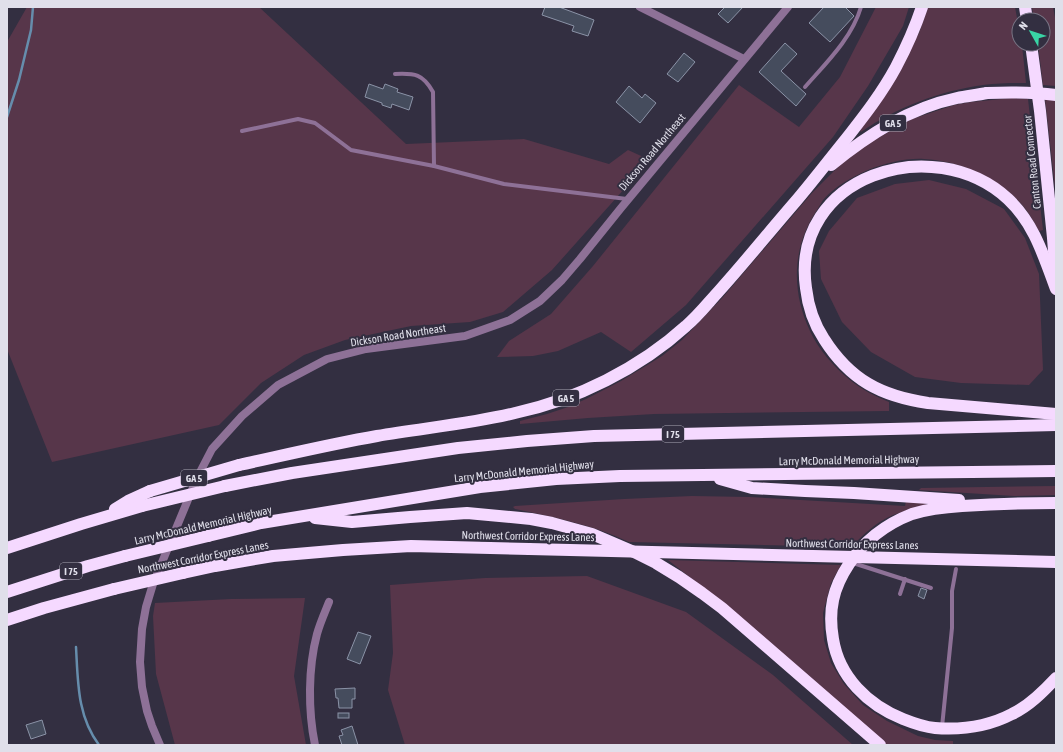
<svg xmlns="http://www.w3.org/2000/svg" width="1063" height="752" viewBox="0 0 1063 752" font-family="'Asap Condensed',sans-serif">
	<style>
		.green { fill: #57364a }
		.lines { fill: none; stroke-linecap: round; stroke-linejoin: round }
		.stream { stroke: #668dac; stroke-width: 2.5 }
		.building { fill: #454c5d; stroke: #8b93a7 }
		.service { stroke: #8e7197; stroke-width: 4 }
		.minor { stroke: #8e7197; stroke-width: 8 }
		.motorway { stroke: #f5d9ff; stroke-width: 12 }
		.motorway-bridge { stroke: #f5d9ff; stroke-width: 12 }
		.labels { text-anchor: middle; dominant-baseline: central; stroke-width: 4; stroke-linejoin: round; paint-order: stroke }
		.shield { fill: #332f41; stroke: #acaab7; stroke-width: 1 }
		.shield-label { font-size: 10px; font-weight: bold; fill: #e0dfea }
		.street-label { font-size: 11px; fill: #e0dfea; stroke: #332f41 }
	</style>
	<rect width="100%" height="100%" fill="#332f41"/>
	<!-- green -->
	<g class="green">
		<path d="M27 7H259L406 144 524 139 609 164 628 150 650 160 552 270 503 312 470 322 411 326 345 340 304 355 261 383 219 425 52 462 7 349V42Z"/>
		<path d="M876 7H909L903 26 868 86 833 137 686 305 631 352 601 332 558 351 533 356 497 357 509 341 551 314 593 266 739 85 799 127 840 77Z"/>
		<path d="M928 7H1015L1019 29V44L1022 45 1026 83C1012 83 997 83 983 85 940 91 897 107 861 132L859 128 919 33Z"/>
		<path d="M1032 7H1053L1056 23V86L1043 85 1038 44H1043V20H1034Z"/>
		<path d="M1012 98 1028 99 1043 230 1039 231C1034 223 1030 214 1023 206 999 178 961 161 924 159 906 158 886 163 868 170 852 177 835 186 823 200 821 203 819 207 817 210 792 247 791 291 810 331 818 349 834 367 850 380 862 390 875 396 889 402V411L654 414 588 418 520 424V421L547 414 568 407 586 399 621 381 662 356 682 340 723 297 812 193 840 165 867 144 912 119 954 105 971 102Z"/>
		<path d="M1045 99 1056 101V196Z"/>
		<path d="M929 180 966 189 1004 209 1025 238 1039 274 1043 370 1029 385 961 383 915 377 871 352 842 322 821 279 819 251 829 231 857 198 895 184Z"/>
		<path d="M1056 486V495L1014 496 919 490 921 488Z"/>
		<path d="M692 496 749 497 905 506 906 501 925 502 926 506C914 509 903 511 893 515 876 522 863 535 851 547L629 542C593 525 554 517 515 509L513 507 515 506 624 499Z"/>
		<path d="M668 560 841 565 831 583 823 613 824 640 831 663 844 684 863 705 887 721 918 736 935 740 953 741V745H887L696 582Z"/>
		<path d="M587 576 686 612 773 675 853 745H405L388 690 393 653 390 585 485 578Z"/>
		<path d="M305 598 294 676 306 745H175L156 674 153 616 155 603 231 599Z"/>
	</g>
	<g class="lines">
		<!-- stream -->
		<g class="stream">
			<path d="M7 117 19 80 31 30 33 7"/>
			<path d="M76 647C78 681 77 716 99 745"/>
		</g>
	</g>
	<!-- building -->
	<g class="building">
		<path d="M545 7H559L594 20 588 36 572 31 574 26 542 15Z"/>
		<path d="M725 7H743L728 23 718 14Z"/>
		<path d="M824 7H845L854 16 830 42 809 23Z"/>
		<path d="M785 43 797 54 781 71 806 94 796 106 759 72Z"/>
		<path d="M684 53 695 62 678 82 667 74Z"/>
		<path d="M369 84 383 89 385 84 398 89 397 92 413 97 409 110 392 104 391 108 382 105V103L365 97Z"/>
		<path d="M629 86 642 98 645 94 656 103 640 123 616 102Z"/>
		<path d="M921 588 927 590 924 599 918 596Z"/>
		<path d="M358 632 371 636 360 664 347 659Z"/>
		<path d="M355 688V699H352V708H339L338 698H336L335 689Z"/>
		<rect x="338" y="713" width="11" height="5"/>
		<path d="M42 720 46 734 31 739 26 725Z"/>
		<path d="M352 726 358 745H342L339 736 343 735 341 730Z"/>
	</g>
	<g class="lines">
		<!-- service -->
		<g class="service">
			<path d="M395 74C415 73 423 74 433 92L434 166"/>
			<path d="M805 87C826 63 852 38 861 7"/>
			<path d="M242 131 298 119 315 123 351 150 434 166 504 184 627 199"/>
			<path d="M853 563 931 588"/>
			<path d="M900 594 905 579"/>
			<path d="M942 727 952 628V591L956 569"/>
		</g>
		<!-- minor -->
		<g class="minor">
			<path d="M640 7 744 59"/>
			<path d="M160 745 152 726 147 711 142 687 140 662 142 629 146 607 153 584 197 478 212 449 242 416 278 385 327 359 366 349 465 336 510 320 540 301 562 280 580 259 621 208 788 7"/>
			<path d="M315 745C308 711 308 668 317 634 320 623 325 612 329 602"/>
		</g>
		<!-- motorway -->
		<g class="motorway">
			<path d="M1025 7 1027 20"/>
			<path d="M1031 44 1040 111 1053 238 1056 277"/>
			<path d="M831 165C868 135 909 108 957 98 967 96 977 95 987 93"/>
			<path d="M1056 289C1044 257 1034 223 1008 199 933 130 790 176 806 288 808 306 814 324 824 339 850 380 881 396 928 403L1056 414"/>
			<path d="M239 465C285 455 331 444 377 436 423 428 470 424 515 413 576 400 640 368 686 326 698 316 708 303 719 291 745 262 770 231 796 201 813 181 829 160 846 139 864 116 882 93 896 67 906 48 915 28 922 7"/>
			<path d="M720 479 752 488 805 491 854 493 959 500"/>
			<path d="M225 486 292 473 458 448 527 441 594 436 1056 425"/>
			<path d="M1056 503C1025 503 994 504 962 506 945 507 928 509 912 514 886 524 864 541 849 564 833 588 828 610 833 639 839 677 868 705 903 719 913 723 924 727 935 728 961 730 989 726 1012 714 1029 706 1043 692 1056 678"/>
			<path d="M115 509 128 501 150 491"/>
			<path d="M315 518 352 522 410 517 467 513 531 519 552 523 592 534 634 552 656 563 679 577 702 593 722 608 880 745"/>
			<path d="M208 536 261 523 480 487 556 479 620 476 1056 471"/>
			<path d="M7 548 81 524 142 506"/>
			<path d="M183 573 215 566 273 556 343 550 411 546 529 549"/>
			<path d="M7 592 88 566 125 556"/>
			<path d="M7 620 44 608 114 589"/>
		</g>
		<!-- motorway-bridge -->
		<g class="motorway-bridge">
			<path d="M987 93C1010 92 1033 92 1056 95"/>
			<path d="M150 491 239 465"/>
			<path d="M142 506 225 486"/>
			<path d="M529 549 1056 562"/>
			<path d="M125 556 208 536"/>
			<path d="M114 589 183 573"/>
		</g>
	</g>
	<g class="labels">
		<!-- shield labels -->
		<g class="shield">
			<rect x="880" y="115" width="26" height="16" rx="3"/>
			<rect x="553" y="390" width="26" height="16" rx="3"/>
			<rect x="662" y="426" width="22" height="16" rx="3"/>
			<rect x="181" y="470" width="26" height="16" rx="3"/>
			<rect x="60" y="563" width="22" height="16" rx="3"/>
		</g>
		<g class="shield-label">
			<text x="893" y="123">GA 5</text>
			<text x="566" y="398">GA 5</text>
			<text x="673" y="434">I 75</text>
			<text x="194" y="478">GA 5</text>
			<text x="71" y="571">I 75</text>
		</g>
		<!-- street labels -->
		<g class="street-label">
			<text transform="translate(652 152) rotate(-50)">Dickson Road Northeast</text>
			<text transform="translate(1032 162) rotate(-96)">Canton Road Connector</text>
			<text transform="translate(398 335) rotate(-9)">Dickson Road Northeast</text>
			<text transform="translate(849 460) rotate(-1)">Larry McDonald Memorial Highway</text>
			<text transform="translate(524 471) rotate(-6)">Larry McDonald Memorial Highway</text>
			<text transform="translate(203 525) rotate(-13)">Larry McDonald Memorial Highway</text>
			<text transform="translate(528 536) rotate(1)">Northwest Corridor Express Lanes</text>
			<text transform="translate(852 544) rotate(1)">Northwest Corridor Express Lanes</text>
			<text transform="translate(203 557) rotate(-11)">Northwest Corridor Express Lanes</text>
		</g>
	</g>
	<!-- border -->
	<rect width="1063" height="752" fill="none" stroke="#e0dfea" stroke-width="16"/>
	<!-- north arrow -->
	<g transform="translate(1031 32) rotate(309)"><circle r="19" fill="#332f41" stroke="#787585"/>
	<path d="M0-3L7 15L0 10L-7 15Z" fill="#39d4a5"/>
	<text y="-6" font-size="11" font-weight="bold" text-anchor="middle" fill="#e0dfea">N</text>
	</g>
</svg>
